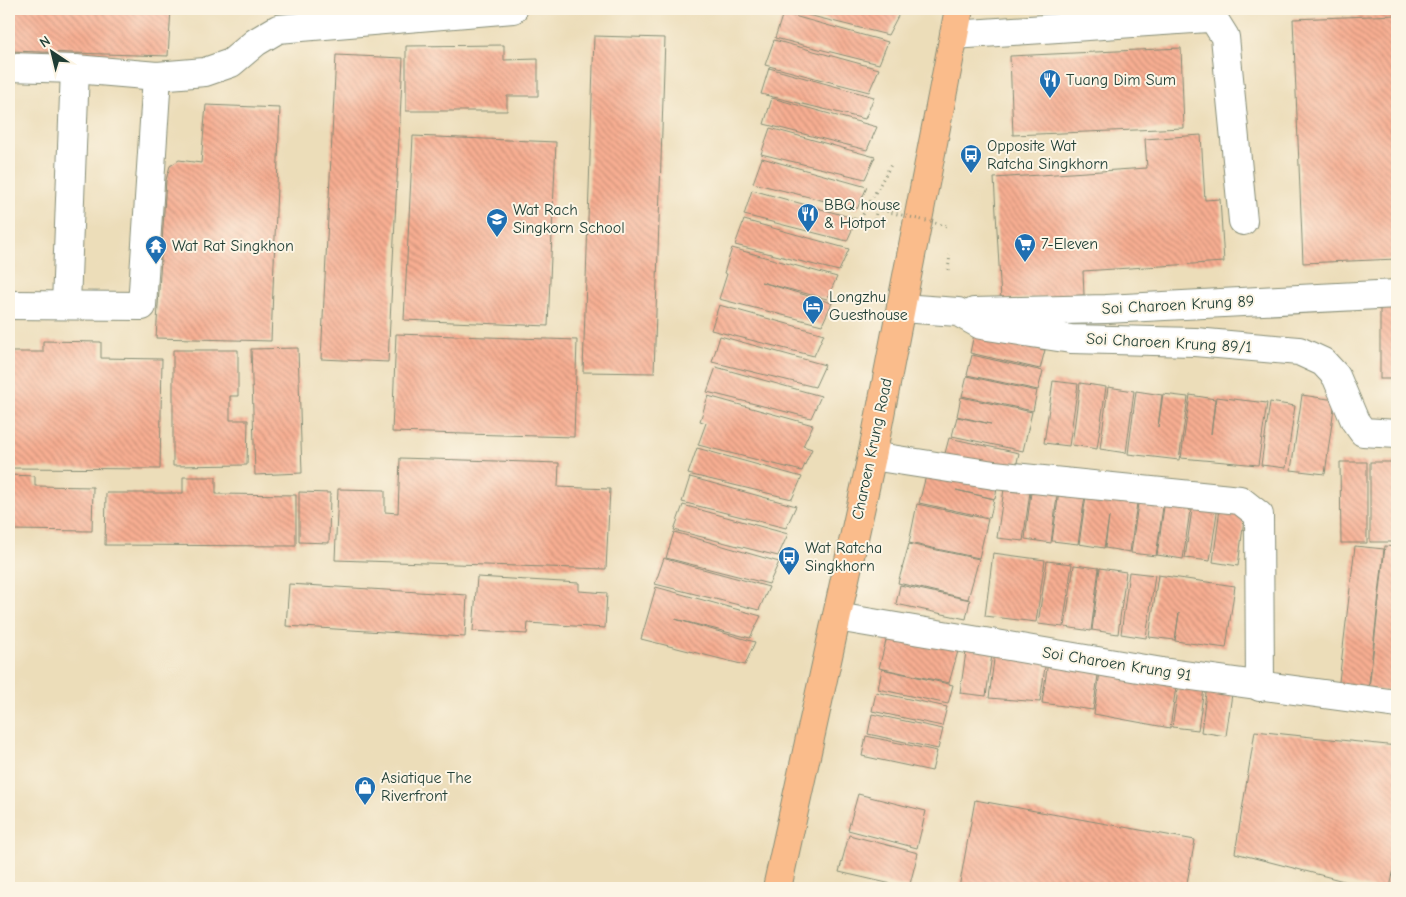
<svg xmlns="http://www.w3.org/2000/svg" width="1406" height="897" viewBox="0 0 1406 897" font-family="'Comic Neue',sans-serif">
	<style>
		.building { fill: url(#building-back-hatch) }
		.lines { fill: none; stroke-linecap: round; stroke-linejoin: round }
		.minor-casing { stroke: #868d76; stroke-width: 30 }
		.major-casing { stroke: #868d76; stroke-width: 30 }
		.path { stroke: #868d76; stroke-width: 3; stroke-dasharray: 1 4; stroke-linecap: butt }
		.minor { stroke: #fff; stroke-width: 28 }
		.major { stroke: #fabc8b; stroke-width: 28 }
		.path-bridge { stroke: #868d76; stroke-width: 3; stroke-dasharray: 1 4; stroke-linecap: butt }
		.labels { text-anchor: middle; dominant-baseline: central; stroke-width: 4; stroke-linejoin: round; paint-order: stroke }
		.poi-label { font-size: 16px; fill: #1f3d34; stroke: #fcf5e5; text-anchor: start }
		.street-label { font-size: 16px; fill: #1f3d34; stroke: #fcf5e5 }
	</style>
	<defs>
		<pattern id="building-back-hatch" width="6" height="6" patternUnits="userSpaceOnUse" patternTransform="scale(1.25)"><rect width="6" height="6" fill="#f8ae92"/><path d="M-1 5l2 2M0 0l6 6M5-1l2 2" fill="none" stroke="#c88f78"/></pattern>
	</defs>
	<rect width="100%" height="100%" fill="#fcf5e5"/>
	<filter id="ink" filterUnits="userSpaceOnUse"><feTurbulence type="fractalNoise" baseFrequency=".02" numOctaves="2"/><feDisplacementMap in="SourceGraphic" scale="10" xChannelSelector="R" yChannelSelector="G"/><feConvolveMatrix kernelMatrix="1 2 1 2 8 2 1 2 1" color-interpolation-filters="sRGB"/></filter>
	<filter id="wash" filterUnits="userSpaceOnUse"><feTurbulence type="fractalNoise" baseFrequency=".0096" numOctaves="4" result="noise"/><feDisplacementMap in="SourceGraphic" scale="20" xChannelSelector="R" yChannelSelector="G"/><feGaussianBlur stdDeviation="1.12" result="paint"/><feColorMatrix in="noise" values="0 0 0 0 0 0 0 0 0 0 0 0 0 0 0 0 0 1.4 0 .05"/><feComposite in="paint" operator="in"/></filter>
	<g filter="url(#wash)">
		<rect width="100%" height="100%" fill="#ecddb9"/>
		<g id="blocks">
			<!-- building -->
			<g class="building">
				<path d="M9 9H171L168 56 9 51Z"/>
				<path d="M784 9H881L899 14 888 35Z"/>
				<path d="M783 13 888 42 879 64 775 38Z"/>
				<path d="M1397 15V259L1303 263 1293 19Z"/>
				<path d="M594 36 665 38 654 373 583 372Z"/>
				<path d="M774 40 879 69 869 92 765 65Z"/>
				<path d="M504 45V60L538 59V96H507V111H406V46Z"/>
				<path d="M1181 48 1184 128 1013 135 1010 56Z"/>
				<path d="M336 55 403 58 388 362 321 359Z"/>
				<path d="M769 68 874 97 865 119 761 94Z"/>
				<path d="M772 98 877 127 867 150 764 124Z"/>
				<path d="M206 105 280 108 271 341 156 338 166 180 170 166 179 160 201 163Z"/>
				<path d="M770 128 875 157 865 179 761 154Z"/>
				<path d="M1201 135 1205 200 1220 199 1224 262 1083 271 1084 295 1001 300 994 178 1147 168 1145 139Z"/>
				<path d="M413 136 556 142 548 326 404 320Z"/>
				<path d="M762 158 867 187 857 209 753 183Z"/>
				<path d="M752 190 857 219 847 241 744 215Z"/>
				<path d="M744 220 849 249 839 271 735 245Z"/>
				<path d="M732 248 837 277 827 299 761 282 832 303 822 325 719 299 727 274 724 273Z"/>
				<rect x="1380" y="298" width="17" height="81"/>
				<path d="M719 305 824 334 814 356 711 330Z"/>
				<path d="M396 334 577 340 574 437 392 432Z"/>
				<path d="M974 334 1045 350 1040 369 970 353Z"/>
				<path d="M720 336 825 365 815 387 712 362Z"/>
				<path d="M43 341 101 342V358L162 359 160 469 9 468V352H43Z"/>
				<path d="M298 348 302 473 255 475 251 349Z"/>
				<path d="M173 350H238V396H230V420H248L247 465 173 466Z"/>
				<path d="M972 355 1043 371 1038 390 967 375Z"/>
				<path d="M716 367 821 396 811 418 707 392Z"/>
				<path d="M967 376 1037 391 1033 411 962 396Z"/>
				<path d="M1053 381 1078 384 1069 446 1044 443Z"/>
				<path d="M1080 383 1106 387 1097 449 1072 445Z"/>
				<path d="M1108 387 1134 391 1126 453 1100 449Z"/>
				<path d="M1136 391 1162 395 1158 427 1163 394 1188 397 1179 460 1128 454Z"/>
				<path d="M1190 395 1215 399 1211 434 1216 397 1267 403 1258 465 1181 458Z"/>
				<path d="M1302 395 1335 400 1325 474 1291 470Z"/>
				<path d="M708 396 813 425 803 446 812 449 802 471 698 445 706 423 700 421Z"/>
				<path d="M961 397 1032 412 1023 451 952 436 957 417 991 424 957 416Z"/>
				<path d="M1270 402 1295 406 1286 468 1261 465Z"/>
				<path d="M949 438 1019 453 1015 472 944 457Z"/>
				<path d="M697 448 802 477 792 499 688 474Z"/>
				<path d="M400 458 559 463 558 487 610 489 606 569 335 560 338 489 385 490V512L398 513Z"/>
				<path d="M1340 462H1367V543H1341Z"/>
				<rect x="1370" y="462" width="27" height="80"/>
				<path d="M929 464 999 479 995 499 956 490 994 499 990 518 919 503Z"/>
				<path d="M9 475 35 476V486L93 487 92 531 9 530Z"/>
				<path d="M1006 475 1032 478 1023 541 997 538Z"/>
				<path d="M183 477H216V494L296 495V546L105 545 106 493H183Z"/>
				<path d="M690 477 796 506 786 528 682 502Z"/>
				<path d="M1033 477 1059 481 1051 543 1025 539Z"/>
				<path d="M1061 478 1087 482 1078 544 1052 541Z"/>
				<path d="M1088 482 1139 489 1130 552 1105 548 1109 517 1104 548 1079 544Z"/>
				<path d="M1140 490 1165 493 1156 556 1131 553Z"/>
				<path d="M299 492 330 493 329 543 299 542Z"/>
				<path d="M1166 493 1192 496 1183 559 1157 555Z"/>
				<path d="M1194 496 1219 499 1210 561 1185 558Z"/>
				<path d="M1221 500 1246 504 1238 566 1213 562Z"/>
				<path d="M917 504 988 519 979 558 909 543Z"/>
				<path d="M683 505 788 534 778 556 674 530Z"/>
				<path d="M674 532 779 562 769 584 666 558Z"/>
				<path d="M909 544 979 559 968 599 898 583Z"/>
				<path d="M1355 546 1384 549 1368 693 1338 690Z"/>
				<path d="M1385 546 1397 547V692L1369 689Z"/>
				<path d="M993 553 1045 560 1036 622 985 616Z"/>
				<path d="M664 558 666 559 769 587 759 610 655 584Z"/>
				<path d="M1047 561 1072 564 1063 627 1038 624Z"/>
				<path d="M1074 565 1099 568 1091 631 1065 627Z"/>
				<path d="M1100 568 1126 572 1118 634 1092 630Z"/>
				<path d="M1129 572 1155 575 1146 638 1121 634Z"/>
				<path d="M1158 575 1235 586 1226 648 1175 641 1179 613 1175 640 1149 637Z"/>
				<path d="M477 577 579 583V591L607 593 605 628 528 623 527 634 473 631Z"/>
				<path d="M289 584 467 595 465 637 286 626Z"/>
				<path d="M900 585 970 600 966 619 896 604Z"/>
				<path d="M656 587 761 616 750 638 675 619 755 642 745 665 641 639Z"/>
				<path d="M889 629 960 644 949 683 879 668Z"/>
				<path d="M969 631 995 634 986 696 960 693Z"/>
				<path d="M997 636 1049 639 1040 702 989 698Z"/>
				<path d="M1051 641 1102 648 1093 710 1042 703Z"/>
				<path d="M1103 651 1179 666 1170 728 1094 714Z"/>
				<path d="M1182 665 1207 668 1198 730 1172 727Z"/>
				<path d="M882 669 953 685 948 704 878 689Z"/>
				<path d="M1209 670 1235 673 1226 736 1201 732Z"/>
				<path d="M876 692 947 707 942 726 872 711Z"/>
				<path d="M872 714 943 729 938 749 868 734Z"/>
				<path d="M1255 731 1397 746V853L1390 888H1371L1235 853Z"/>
				<path d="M866 736 937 751 932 771 862 756Z"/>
				<path d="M858 794 926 811 917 848 848 830Z"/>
				<path d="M975 800 1195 840 1186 888H959Z"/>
				<path d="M849 835 918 853 909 888 839 872Z"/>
			</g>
		</g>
	</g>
	<g filter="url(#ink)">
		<use href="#blocks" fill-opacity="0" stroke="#868d76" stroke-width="1"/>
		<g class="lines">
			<!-- minor casing -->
			<g class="minor-casing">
				<g id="minor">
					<path d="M954 35 1208 18 1215 21 1225 37 1243 221"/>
					<path d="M9 67 75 69 157 76 205 72 231 63 256 42 278 29 513 9"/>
					<path d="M66 304 75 69"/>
					<path d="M9 305 142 306 157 76"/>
					<path d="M901 308 958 312 981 325 1071 339 1195 342 1299 351 1323 362 1336 376 1355 421 1363 432 1397 434"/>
					<path d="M974 312 1106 309 1397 294"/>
					<path d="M872 456 994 475 1240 500 1259 515 1260 687"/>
					<path d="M837 617 1162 672 1397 704"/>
				</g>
			</g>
			<!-- major casing -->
			<g class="major-casing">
				<path id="major" d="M777 888 872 456 959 9"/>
			</g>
			<!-- path -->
			<g class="path">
				<path d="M877 209 873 225 866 228 863 226 861 218 892 163"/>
				<path d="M948 270 950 255"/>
			</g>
			<!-- minor -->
			<use href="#minor" class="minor"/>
			<!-- major -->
			<use href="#major" class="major"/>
			<!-- path-bridge -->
			<path class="path-bridge" d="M877 209 947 226"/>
		</g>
	</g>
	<!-- icons -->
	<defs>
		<g id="restaurant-pin" transform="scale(1.125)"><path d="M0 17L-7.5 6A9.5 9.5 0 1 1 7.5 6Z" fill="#1f6fb2" stroke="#fcf5e5"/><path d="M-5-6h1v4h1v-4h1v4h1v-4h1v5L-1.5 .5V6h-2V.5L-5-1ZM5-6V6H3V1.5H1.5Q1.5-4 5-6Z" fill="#fff"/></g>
		<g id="bus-pin" transform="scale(1.125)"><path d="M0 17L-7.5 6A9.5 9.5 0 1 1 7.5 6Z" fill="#1f6fb2" stroke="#fcf5e5"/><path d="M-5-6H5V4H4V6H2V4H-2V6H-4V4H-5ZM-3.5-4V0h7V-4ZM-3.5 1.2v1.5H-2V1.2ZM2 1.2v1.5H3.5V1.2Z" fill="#fff"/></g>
		<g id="school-pin" transform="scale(1.125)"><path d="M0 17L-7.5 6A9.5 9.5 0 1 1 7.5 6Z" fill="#1f6fb2" stroke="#fcf5e5"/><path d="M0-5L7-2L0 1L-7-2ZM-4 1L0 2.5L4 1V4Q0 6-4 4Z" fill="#fff"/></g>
		<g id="supermarket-pin" transform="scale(1.125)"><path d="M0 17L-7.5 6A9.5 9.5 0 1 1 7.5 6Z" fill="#1f6fb2" stroke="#fcf5e5"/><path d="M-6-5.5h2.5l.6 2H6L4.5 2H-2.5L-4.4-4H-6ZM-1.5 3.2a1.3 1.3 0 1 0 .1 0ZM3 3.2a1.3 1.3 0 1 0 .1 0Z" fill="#fff"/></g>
		<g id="temple-pin" transform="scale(1.125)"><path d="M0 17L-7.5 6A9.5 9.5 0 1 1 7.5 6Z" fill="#1f6fb2" stroke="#fcf5e5"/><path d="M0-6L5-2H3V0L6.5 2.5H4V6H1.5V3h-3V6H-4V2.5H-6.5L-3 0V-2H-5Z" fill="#fff"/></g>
		<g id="hotel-pin" transform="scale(1.125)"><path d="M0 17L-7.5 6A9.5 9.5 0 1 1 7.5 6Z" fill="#1f6fb2" stroke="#fcf5e5"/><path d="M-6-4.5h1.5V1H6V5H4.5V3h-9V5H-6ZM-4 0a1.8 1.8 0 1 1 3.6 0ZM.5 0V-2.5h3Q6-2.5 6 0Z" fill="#fff"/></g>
		<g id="shop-pin" transform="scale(1.125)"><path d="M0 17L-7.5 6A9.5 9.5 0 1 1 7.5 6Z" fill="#1f6fb2" stroke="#fcf5e5"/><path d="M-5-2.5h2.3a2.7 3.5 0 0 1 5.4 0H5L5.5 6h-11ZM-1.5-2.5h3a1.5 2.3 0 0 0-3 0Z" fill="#fff"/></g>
	</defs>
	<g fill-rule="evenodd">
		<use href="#restaurant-pin" x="1050" y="80"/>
		<use href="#bus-pin" x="971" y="155"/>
		<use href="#restaurant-pin" x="808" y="214"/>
		<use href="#school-pin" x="497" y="219"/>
		<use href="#supermarket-pin" x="1025" y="244"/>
		<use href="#temple-pin" x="156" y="246"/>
		<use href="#hotel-pin" x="813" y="306"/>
		<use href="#bus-pin" x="789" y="557"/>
		<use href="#shop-pin" x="365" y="787"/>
	</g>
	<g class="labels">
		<!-- poi labels -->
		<g class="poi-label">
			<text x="1066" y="80">Tuang Dim Sum</text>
			<text x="987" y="146">Opposite Wat<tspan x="987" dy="18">Ratcha Singkhorn</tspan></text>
			<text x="824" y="205">BBQ house<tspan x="824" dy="18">&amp; Hotpot</tspan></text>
			<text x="513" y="210">Wat Rach<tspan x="513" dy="18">Singkorn School</tspan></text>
			<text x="1041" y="244">7-Eleven</text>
			<text x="172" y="246">Wat Rat Singkhon</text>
			<text x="829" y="297">Longzhu<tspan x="829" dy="18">Guesthouse</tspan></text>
			<text x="805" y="548">Wat Ratcha<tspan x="805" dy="18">Singkhorn</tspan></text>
			<text x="381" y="778">Asiatique The<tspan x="381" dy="18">Riverfront</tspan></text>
		</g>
		<!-- street labels -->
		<g class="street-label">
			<text transform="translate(1178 305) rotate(-3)">Soi Charoen Krung 89</text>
			<text transform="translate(1169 343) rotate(3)">Soi Charoen Krung 89/1</text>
			<text transform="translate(872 449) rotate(-78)">Charoen Krung Road</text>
			<text transform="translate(1117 664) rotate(9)">Soi Charoen Krung 91</text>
		</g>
	</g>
	<!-- margin -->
	<rect width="1406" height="897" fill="none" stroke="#fcf5e5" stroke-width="30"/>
	<!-- north arrow -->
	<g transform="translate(52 52) rotate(325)" stroke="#fcf5e5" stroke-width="4" paint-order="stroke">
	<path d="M0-4L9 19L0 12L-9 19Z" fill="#1f3d34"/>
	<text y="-8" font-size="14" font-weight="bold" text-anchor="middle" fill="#1f3d34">N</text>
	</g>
</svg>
